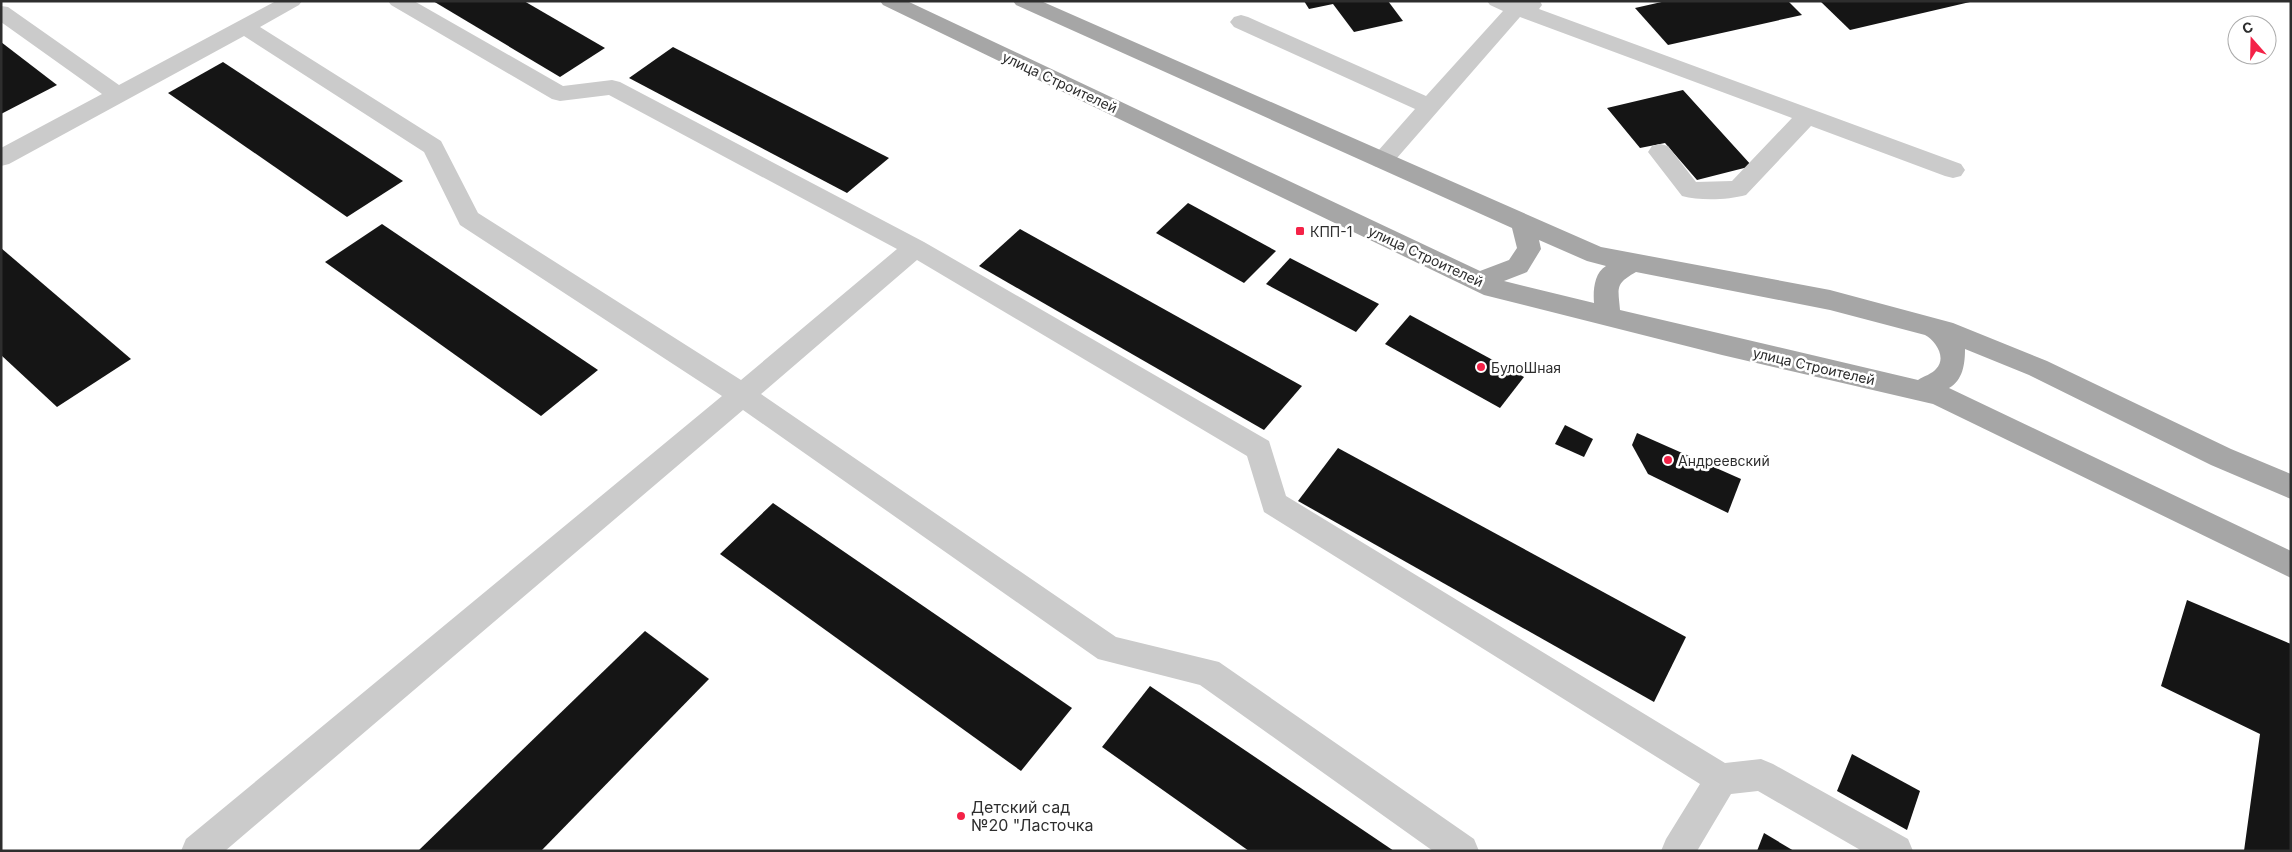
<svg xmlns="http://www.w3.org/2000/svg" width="2292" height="852" viewBox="0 0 2292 852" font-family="Inter,sans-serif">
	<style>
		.building { fill: #151515 }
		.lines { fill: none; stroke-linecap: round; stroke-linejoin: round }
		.minor { fill: #cbcbcb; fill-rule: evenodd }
		.major { fill: #a6a6a6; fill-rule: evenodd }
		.poi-dot { fill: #f42247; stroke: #fff; stroke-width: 2 }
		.labels { text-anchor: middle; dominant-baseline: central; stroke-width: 5; stroke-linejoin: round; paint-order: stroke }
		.street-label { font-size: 14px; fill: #2e2e2e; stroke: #fff }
		.poi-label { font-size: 14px; fill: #2e2e2e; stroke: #fff; text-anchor: start }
		.near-poi-label { font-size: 16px; fill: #2e2e2e; stroke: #fff; text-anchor: start }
	</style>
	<rect width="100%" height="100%" fill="#fff"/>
	<!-- building -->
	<g class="building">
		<path d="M433 1H524L605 48 560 77Z"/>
		<path d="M1304 1H1388L1403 21 1354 32 1333 4 1309 9Z"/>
		<path d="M1666 1H1788L1802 15 1668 45 1635 8Z"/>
		<path d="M1820 1H1969L1970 2 1850 30Z"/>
		<path d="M1 42 57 85 1 114Z"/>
		<path d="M673 47 889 158 847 193 629 78Z"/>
		<path d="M223 62 403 181 347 217 168 93Z"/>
		<path d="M1683 90 1752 166 1697 180 1665 143 1640 148 1607 108Z"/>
		<path d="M1188 203 1276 251 1244 283 1156 233Z"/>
		<path d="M382 224 598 370 541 416 325 262Z"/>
		<path d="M1020 229 1302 386 1264 430 979 266Z"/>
		<path d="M1 248 131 359 57 407 1 355Z"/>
		<path d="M1290 258 1379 304 1356 332 1266 284Z"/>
		<path d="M1410 315 1524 377 1500 408 1385 344Z"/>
		<path d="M1565 425 1593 439 1584 457 1555 444Z"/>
		<path d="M1637 433 1741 479 1728 513 1648 474 1632 445Z"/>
		<path d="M1338 448 1686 637 1654 702 1298 501Z"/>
		<path d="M773 503 1072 708 1021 771 720 554Z"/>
		<path d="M2187 600 2291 644V851H2244L2260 734 2161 686Z"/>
		<path d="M645 631 709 679 541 851H418Z"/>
		<path d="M1150 686 1394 851H1249L1102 747Z"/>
		<path d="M1852 754 1920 791 1907 830 1837 791Z"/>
		<path d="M1764 833 1794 851H1757Z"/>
	</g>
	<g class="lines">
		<!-- minor -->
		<g class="minor">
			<path d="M276 1H302L299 5 260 27 441 141 478 213 741 380 897 249 609 95 560 101 552 99 391 5 388 1H414L563 86 612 80 620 82 924 242 1269 441 1286 496 1725 763 1761 759 1773 764 1908 839 1913 851H1862L1758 791 1731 794 1697 851H1661L1666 839 1700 784 1264 512 1247 456 917 260 761 394 1116 637 1219 662 1474 839 1479 851H1433L1200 685 1098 659 743 410 225 851H181L186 839 722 396 460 225 424 152 244 36 9 164 1 166V148L102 94 1 22V6L8 7 119 85Z"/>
			<path d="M1487 1H1540L1542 5 1539 9 1961 164 1965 170 1961 176 1953 178 1945 176 1811 126 1746 195C1728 200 1700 201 1682 196L1648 152 1652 146 1660 144 1668 146 1696 182 1732 181 1792 118 1520 17 1390 166 1382 168 1374 166 1370 160 1415 109 1234 27 1230 22 1234 17 1241 15 1248 17 1426 96 1503 11 1490 5Z"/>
		</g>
		<!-- major -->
		<path class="major" d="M880 1H907L1480 271 1509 260 1517 248 1512 228 1016 5 1013 1H1041L1601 247 1830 290 1953 323 2047 361 2231 449 2291 474V499L2211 465 2029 375 1965 349C1965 364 1963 380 1949 388L2291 551V578L1933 404 1722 355 1484 295 883 5ZM1539 240 1587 261 1606 266C1594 273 1593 291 1594 303L1504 281 1527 272 1541 249ZM1636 272 1830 310 1925 335C1936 341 1947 358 1936 369 1932 374 1924 376 1918 380L1620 310C1618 287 1615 284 1636 272Z"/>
	</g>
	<!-- markers -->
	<g class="poi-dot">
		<rect x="1295" y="226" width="10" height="10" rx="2.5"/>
		<circle cx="1481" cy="367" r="5"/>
		<circle cx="1668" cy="460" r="5"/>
		<circle cx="961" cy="816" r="5"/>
	</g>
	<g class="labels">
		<!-- street labels -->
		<g class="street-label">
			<text transform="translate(1060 82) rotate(25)">улица Строителей</text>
			<text transform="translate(1426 256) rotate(25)">улица Строителей</text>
			<text transform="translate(1814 366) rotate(13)">улица Строителей</text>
		</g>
		<!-- poi labels -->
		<g class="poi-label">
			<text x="1310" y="231">КПП-1</text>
			<text x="1491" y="367">БулоШная</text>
			<text x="1678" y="460">Андреевский</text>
		</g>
		<!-- near-poi labels -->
		<g class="near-poi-label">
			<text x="971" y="807">Детский сад<tspan x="971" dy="18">№20 "Ласточка</tspan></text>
		</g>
	</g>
	<!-- border -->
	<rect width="2292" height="852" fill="none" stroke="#2e2e2e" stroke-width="5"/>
	<!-- north arrow -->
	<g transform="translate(2252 40) rotate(340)"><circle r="24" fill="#ffffff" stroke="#ababab"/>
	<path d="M0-4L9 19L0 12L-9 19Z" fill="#f42247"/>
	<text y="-8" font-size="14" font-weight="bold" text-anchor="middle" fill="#2e2e2e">С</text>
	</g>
</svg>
